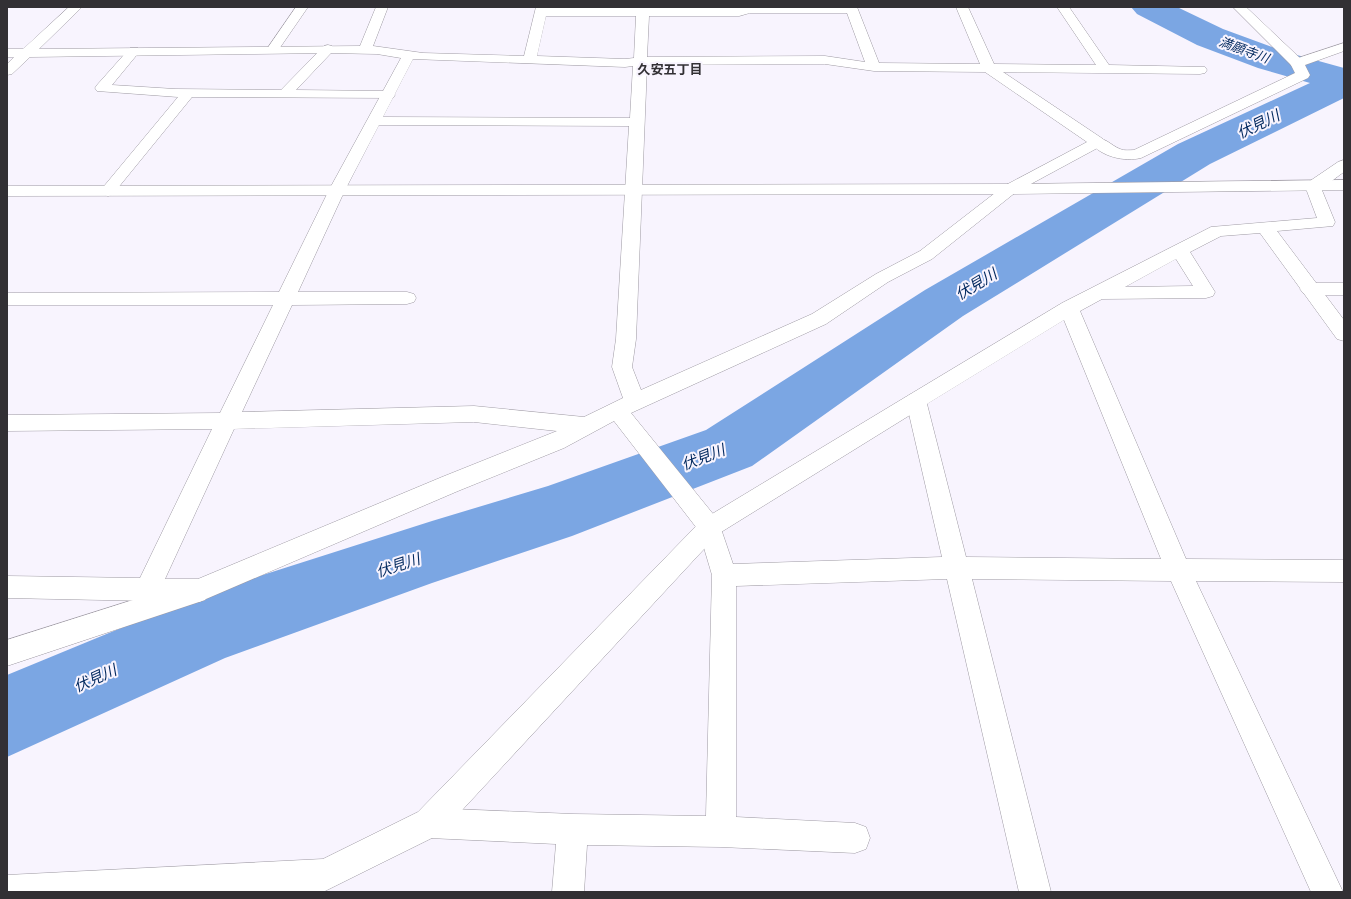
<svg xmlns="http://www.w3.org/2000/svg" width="1351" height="899" viewBox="0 0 1351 899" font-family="'Archivo Narrow','Noto Sans JP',sans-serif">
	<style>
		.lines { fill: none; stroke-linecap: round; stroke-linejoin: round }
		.river { fill: #7ba6e3; fill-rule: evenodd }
		.service-casing { stroke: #9e9aa3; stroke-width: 1 }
		.pedestrian-casing { stroke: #9e9aa3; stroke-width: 1 }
		.minor-casing { stroke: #9e9aa3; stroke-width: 1 }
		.tertiary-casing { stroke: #9e9aa3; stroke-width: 1 }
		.service { fill: #fff; fill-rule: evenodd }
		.pedestrian { fill: #fff; fill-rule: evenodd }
		.minor { fill: #fff; fill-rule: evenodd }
		.tertiary { fill: #fff; fill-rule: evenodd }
		.labels { text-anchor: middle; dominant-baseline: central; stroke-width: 4; stroke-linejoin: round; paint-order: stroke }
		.far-water-label { font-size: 13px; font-style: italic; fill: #00285e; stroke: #f8f4fe }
		.far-neighbourhood-label { font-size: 13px; font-weight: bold; fill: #323034; stroke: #f8f4fe }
		.water-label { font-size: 15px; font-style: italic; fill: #00285e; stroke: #f8f4fe }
	</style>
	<rect width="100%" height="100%" fill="#f8f4fe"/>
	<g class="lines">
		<!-- river -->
		<path class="river" d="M1131 7H1177L1223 29 1286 52 1344 68V98L1210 164 963 316 752 466 572 536 432 583 225 658 7 757V675L206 593 432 521 548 486 706 430 925 290 1178 144 1310 83 1258 68 1197 45 1137 14Z"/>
		<!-- service casing -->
		<g class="service-casing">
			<g id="service">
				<path d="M296 7H308L277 52H269L267 49Z"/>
				<path d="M328 45 332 46 334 49 332 52 296 90 388 91 393 92 395 95 393 98 192 97 113 194 108 196 103 194 100 191 178 97 97 91 95 88 97 85 130 48H138L140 51 112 85 175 89 281 90 324 46Z"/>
				<path d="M1309 283H1344V295H1309L1303 293 1300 289 1303 285Z"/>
			</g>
		</g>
		<!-- pedestrian casing -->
		<g class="pedestrian-casing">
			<g id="pedestrian">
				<path d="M1344 43V51L1305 65 1310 75 1308 78 1141 158C1125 162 1101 157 1090 142L1093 139C1105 136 1110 145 1120 149 1124 151 1130 150 1134 150L1295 73 1290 63 1292 60Z"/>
				<path d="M1344 160V172C1333 179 1321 193 1307 189L1305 186 1307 183 1338 162Z"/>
				<path d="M916 393 923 395 926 401 923 407 718 534 440 834 325 891 7 892V875L323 859 418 812 702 520 909 395Z"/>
				<path d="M196 580 205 584 209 592 205 600 7 666V640Z"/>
			</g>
		</g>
		<!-- minor casing -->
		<g class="minor-casing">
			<g id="minor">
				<path d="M69 7H82L39 49 360 46 376 7H388L373 46 423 53 524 56 536 7H548V8L857 7 879 63 980 64 956 7H968L994 64 1096 65 1057 7H1069L1109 65 1205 67 1207 70 1205 73 1200 74 1003 72 1103 139 1106 142 1103 145 1016 192 932 259 888 282 826 324 631 413 718 520 733 564 942 557 906 401 909 395 1062 303 1211 227 1317 218 1305 186 1307 183 1313 181 1319 183 1335 222 1333 226 1277 231 1344 320V341L1337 339 1260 233 1221 236 1190 252 1215 292 1213 296 1206 298 1102 299 1080 311 1186 559 1344 560V582L1196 581 1343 892H1311L1171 581 972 579 1051 892H1019L947 579 736 586V817L855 823 866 827 870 838 866 849 855 853 721 847 587 845 584 892H552L556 844 429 838 418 834 414 823 418 812 429 808 573 814 706 816 712 575 699 531 614 421 564 448 458 491 199 602 7 598V576L140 578 212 429 7 431V415L220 413 273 305H7V293L279 292 329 190 401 58 377 54 328 53 30 57 12 74 7 75V64L14 57H7V49H23ZM750 13H847L865 62 825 56 647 57 649 16H739ZM546 16H636L634 58 625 59 537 56ZM413 59 625 67 633 66 630 118 383 117ZM825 64 874 71 985 72 1087 142 1004 186 920 251 876 274 812 314 641 390 632 367 636 339 647 65ZM379 125 629 126 616 339 612 367 623 398 584 417 474 406 242 412 292 305 407 304 414 302 416 298 414 294 407 292H298L345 190ZM1176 259 1193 286 1125 287ZM1064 320 1161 559 966 557 927 404ZM474 422 557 431 442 477 198 579H165L234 429Z"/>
				<path d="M1233 7H1246L1302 60 1304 63 1302 66H1292Z"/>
			</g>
		</g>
		<!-- tertiary casing -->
		<g class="tertiary-casing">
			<path id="tertiary" d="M1344 180V190L1010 194 7 196V186L1010 184Z"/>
		</g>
		<!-- service -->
		<use href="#service" class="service"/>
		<!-- pedestrian -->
		<use href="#pedestrian" class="pedestrian"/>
		<!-- minor -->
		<use href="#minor" class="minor"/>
		<!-- tertiary -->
		<use href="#tertiary" class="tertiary"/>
	</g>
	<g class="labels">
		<!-- far-water labels -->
		<g class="far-water-label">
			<text transform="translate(1244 50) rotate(20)">満願寺川</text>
		</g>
		<!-- far-neighbourhood labels -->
		<g class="far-neighbourhood-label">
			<text x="670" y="69">久安五丁目</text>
		</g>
		<!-- water labels -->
		<g class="water-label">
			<text transform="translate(1258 124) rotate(-26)">伏見川</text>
			<text transform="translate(976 284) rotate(-31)">伏見川</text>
			<text transform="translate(703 457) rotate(-21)">伏見川</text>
			<text transform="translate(398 565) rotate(-18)">伏見川</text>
			<text transform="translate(95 678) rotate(-24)">伏見川</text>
		</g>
	</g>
	<!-- border -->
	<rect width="1351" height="899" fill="none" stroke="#323034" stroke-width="16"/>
</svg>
